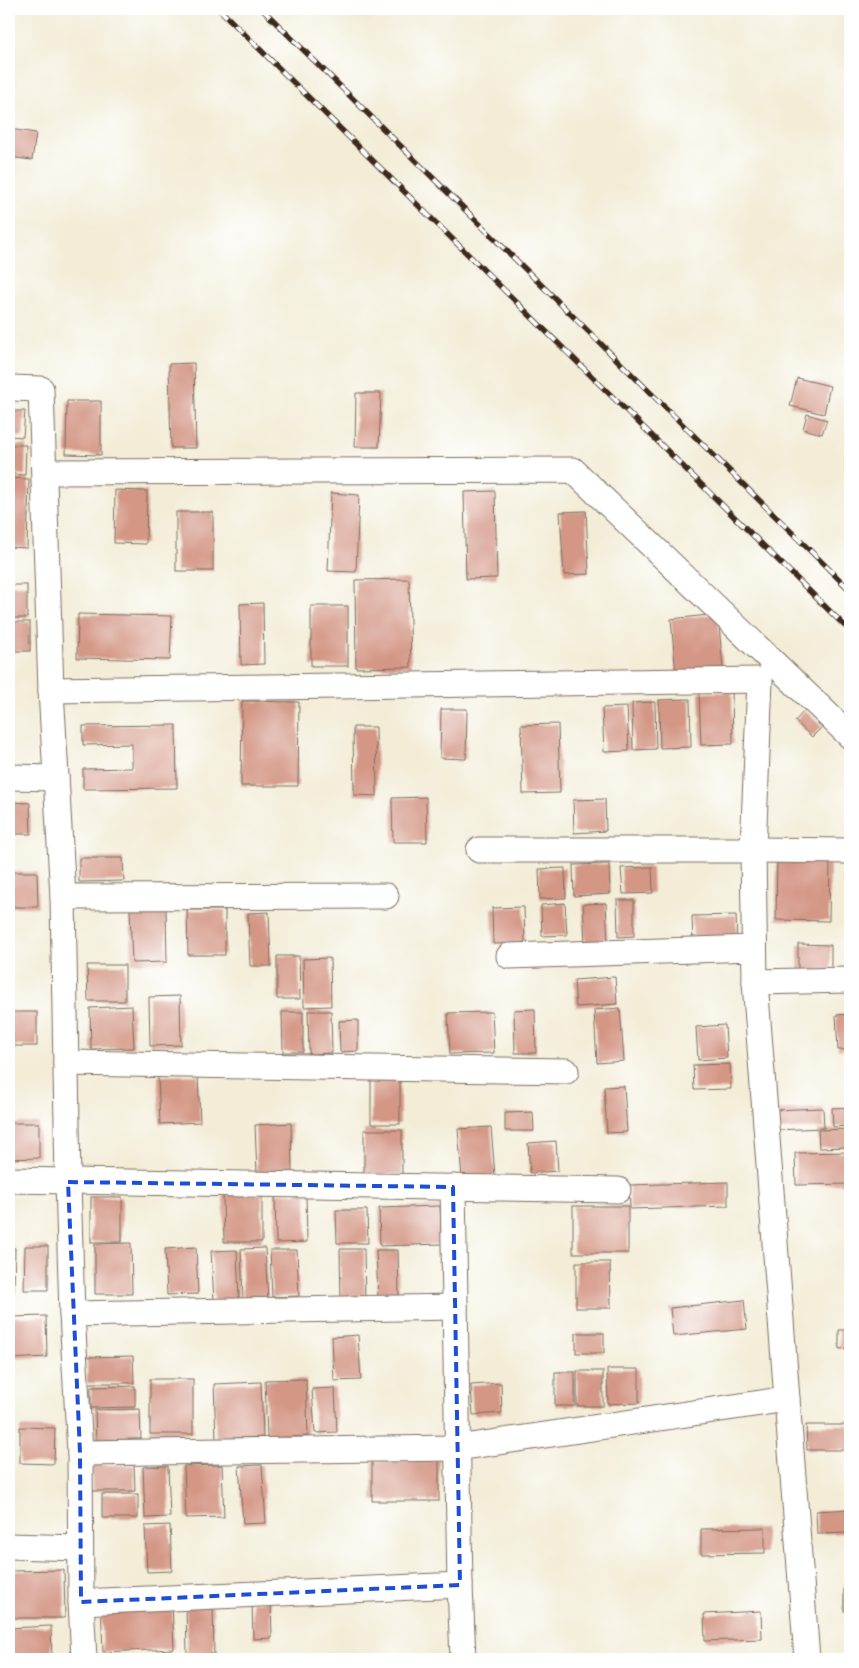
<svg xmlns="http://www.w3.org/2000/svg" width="859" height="1668" viewBox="0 0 859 1668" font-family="'Comic Neue',sans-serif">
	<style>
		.building { fill: #d49786 }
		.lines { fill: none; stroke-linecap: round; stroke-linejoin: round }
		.minor-casing { stroke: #7b6e5f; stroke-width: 27 }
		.minor { stroke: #fff; stroke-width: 25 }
		.rail-casing { stroke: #3b2a1e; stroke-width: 5.5 }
		.rail { stroke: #fff; stroke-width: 4; stroke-dasharray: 11; stroke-linecap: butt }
		.marked { fill: none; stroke: #1d4ed8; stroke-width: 4; stroke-dasharray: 10 6; stroke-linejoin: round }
	</style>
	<rect width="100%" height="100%" fill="#fff"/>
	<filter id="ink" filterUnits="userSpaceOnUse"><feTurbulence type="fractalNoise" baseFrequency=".02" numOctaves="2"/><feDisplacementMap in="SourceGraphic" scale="10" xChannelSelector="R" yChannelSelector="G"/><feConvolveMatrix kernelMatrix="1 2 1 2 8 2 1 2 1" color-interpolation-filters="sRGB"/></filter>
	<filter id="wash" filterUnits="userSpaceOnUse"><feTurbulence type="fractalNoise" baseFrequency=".0096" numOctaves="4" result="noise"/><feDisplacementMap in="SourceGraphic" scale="20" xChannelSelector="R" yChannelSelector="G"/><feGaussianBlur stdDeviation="1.12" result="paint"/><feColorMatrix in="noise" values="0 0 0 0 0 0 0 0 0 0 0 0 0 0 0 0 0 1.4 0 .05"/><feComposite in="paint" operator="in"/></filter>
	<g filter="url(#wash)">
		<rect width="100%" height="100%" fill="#f3edd8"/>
		<g id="blocks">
			<!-- building -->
			<g class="building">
				<path d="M9 129 36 133 32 160 9 157Z"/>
				<path d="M194 363 196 448H171L169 364Z"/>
				<path d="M797 378 830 386 824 414 790 406Z"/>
				<path d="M356 393H381L379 447H355Z"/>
				<path d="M67 401H101V455L66 454Z"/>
				<path d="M9 411H25L23 437 9 436Z"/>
				<path d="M807 414 827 420 822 434 803 429Z"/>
				<path d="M9 445H26L25 475 9 474Z"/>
				<path d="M9 478 29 479 27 548 9 547Z"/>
				<path d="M115 490 147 491 146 544 114 543Z"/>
				<path d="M495 491 497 578 466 579 464 492Z"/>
				<path d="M331 493 359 495 356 572 328 571Z"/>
				<path d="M586 511 589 574 564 575 560 512Z"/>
				<rect x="176" y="512" width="37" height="59"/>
				<path d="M409 579 411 667 356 668 355 580Z"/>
				<rect x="9" y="585" width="18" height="33"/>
				<path d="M263 603 264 664 241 665 240 604Z"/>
				<rect x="311" y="606" width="37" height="60"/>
				<path d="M78 614 172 616 170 660 77 658Z"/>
				<path d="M718 614 723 669 676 674 671 619Z"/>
				<rect x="9" y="622" width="21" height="29"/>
				<path d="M732 692 733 744 701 745 699 693Z"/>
				<path d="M690 699 691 747 660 748 659 700Z"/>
				<path d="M242 701 299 702 298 786H241Z"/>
				<path d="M655 702 656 749 633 750 632 703Z"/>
				<path d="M627 707 629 751 604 752 602 708Z"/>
				<path d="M441 709H467L466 759 440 758Z"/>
				<path d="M805 710 822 727 812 737 795 721Z"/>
				<path d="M558 724 560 793 523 794 521 725Z"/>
				<path d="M176 725 177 788 83 789V769L132 768V744L83 745V726Z"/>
				<path d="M353 727H376L377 796 354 795Z"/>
				<path d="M426 797 427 842H393L392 798Z"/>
				<path d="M605 799 606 831 574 833 573 800Z"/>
				<path d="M9 802 30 803 31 834H9Z"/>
				<path d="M79 858H123L124 881 79 882Z"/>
				<path d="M777 859 830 860 829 921 776 920Z"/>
				<path d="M609 864 610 894 574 896 573 865Z"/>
				<path d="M652 867 653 893 623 894 621 868Z"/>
				<path d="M565 868 566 898 540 899 539 869Z"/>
				<path d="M9 872H37L38 907H9Z"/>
				<path d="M617 900H634V936L618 937Z"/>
				<path d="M565 903 567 935 542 936 541 905Z"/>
				<path d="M606 903 608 943 585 944 583 904Z"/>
				<path d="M524 907 525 943 493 944 492 908Z"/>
				<path d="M130 909H166L167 962 132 963Z"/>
				<path d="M187 910H225V955H188Z"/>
				<path d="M269 912 271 966H250L248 913Z"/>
				<path d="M736 915 737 941 693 942 692 916Z"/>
				<path d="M798 944 831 945V973H798Z"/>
				<path d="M277 956H299L300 999H277Z"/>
				<path d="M330 958 331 1006 304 1007 303 959Z"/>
				<path d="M87 965H125V1001H88Z"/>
				<path d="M615 977 617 1004 576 1007 574 980Z"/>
				<path d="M180 996 181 1045 150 1046 149 997Z"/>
				<path d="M132 1006 134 1048 91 1049 90 1008Z"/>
				<path d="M620 1008 624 1061 597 1063 594 1010Z"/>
				<path d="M535 1009 536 1053H515L514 1010Z"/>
				<path d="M308 1011H331L332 1053 309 1054Z"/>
				<rect x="9" y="1012" width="28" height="34"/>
				<path d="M282 1012H303V1052H283Z"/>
				<path d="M492 1012 494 1053 450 1054 448 1013Z"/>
				<path d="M850 1014V1049L838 1050 836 1015Z"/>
				<path d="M358 1020V1051L340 1052 339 1021Z"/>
				<path d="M725 1025 727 1058 698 1060 696 1027Z"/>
				<path d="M730 1064 731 1089 694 1090 693 1065Z"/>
				<path d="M198 1075 200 1122 160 1124 158 1076Z"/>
				<rect x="371" y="1078" width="29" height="46"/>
				<path d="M624 1086 627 1132 607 1133 604 1087Z"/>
				<path d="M850 1107V1126L833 1127 832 1108Z"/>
				<path d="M823 1108 824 1128 774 1130 773 1110Z"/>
				<path d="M533 1112 534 1131H505V1113Z"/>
				<path d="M9 1123H39V1158L9 1159Z"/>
				<path d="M291 1123 292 1173 257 1174 255 1125Z"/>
				<path d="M491 1127 495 1176 462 1178 458 1129Z"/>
				<path d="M850 1129V1147L819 1148 818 1130Z"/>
				<rect x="364" y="1130" width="38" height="44"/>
				<path d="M556 1141 558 1171 530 1173 528 1143Z"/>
				<path d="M850 1152V1184L796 1185 795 1153Z"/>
				<path d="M728 1182V1206L630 1209 629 1185Z"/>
				<path d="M275 1193H306L307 1242 276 1243Z"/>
				<path d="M223 1194H262V1242H224Z"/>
				<rect x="91" y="1197" width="31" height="45"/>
				<path d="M440 1206 442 1244 380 1246 379 1208Z"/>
				<rect x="573" y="1206" width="55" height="47"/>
				<path d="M336 1210H367L368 1243H337Z"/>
				<path d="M131 1243 132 1294H95V1244Z"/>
				<path d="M25 1246H48V1290H24Z"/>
				<path d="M196 1247 198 1294 167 1295 165 1249Z"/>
				<path d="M15 1248 14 1292H9V1249Z"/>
				<path d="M265 1248 268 1300 243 1301 241 1249Z"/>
				<path d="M340 1249H364L365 1301 341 1302Z"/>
				<path d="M237 1250 239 1300 214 1301 211 1251Z"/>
				<path d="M270 1250H297L299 1296 272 1297Z"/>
				<path d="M376 1250H398L399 1298 378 1299Z"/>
				<path d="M576 1262H610L611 1308H576Z"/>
				<path d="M744 1300 747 1329 673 1336 670 1308Z"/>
				<path d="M46 1316 47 1357 9 1359V1317Z"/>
				<path d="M839 1330H850V1348L839 1349Z"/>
				<rect x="576" y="1333" width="28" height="20"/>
				<path d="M358 1335 361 1380 334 1381 332 1337Z"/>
				<path d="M133 1356 134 1383H87V1357Z"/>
				<path d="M607 1369H639V1403L608 1404Z"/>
				<rect x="577" y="1371" width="26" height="35"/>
				<rect x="555" y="1372" width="20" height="34"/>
				<rect x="150" y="1379" width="43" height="55"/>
				<path d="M306 1379 308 1436 267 1438 265 1380Z"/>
				<path d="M261 1382 263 1437 216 1439 214 1384Z"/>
				<path d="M501 1383 502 1413 473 1415 471 1385Z"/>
				<path d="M135 1386V1407L91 1408V1387Z"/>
				<path d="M335 1388 337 1432 315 1433 312 1389Z"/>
				<path d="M140 1409 141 1439 96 1440 95 1410Z"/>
				<path d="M806 1425H850V1450H807Z"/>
				<path d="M20 1427 55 1428 54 1464 20 1463Z"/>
				<path d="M439 1460V1501H372V1461Z"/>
				<path d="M92 1465H134L135 1491H92Z"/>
				<path d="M222 1465 224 1517 186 1518 184 1466Z"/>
				<path d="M262 1465 266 1523 243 1524 239 1466Z"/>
				<path d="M168 1466 170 1517 145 1518 143 1467Z"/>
				<rect x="102" y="1494" width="36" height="24"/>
				<path d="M850 1509V1533L817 1534 816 1511Z"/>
				<path d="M170 1525 172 1571 147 1572 145 1526Z"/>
				<path d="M765 1528V1553L701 1554V1529Z"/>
				<path d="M64 1570 65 1618H9V1571Z"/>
				<rect x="844" y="1587" width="6" height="24"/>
				<path d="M172 1601 174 1649 103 1652 101 1604Z"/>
				<path d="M252 1601H271L272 1638 253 1639Z"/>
				<path d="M213 1605 214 1654 187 1655 186 1606Z"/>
				<path d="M761 1611 762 1639 705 1641 704 1614Z"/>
				<path d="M51 1626 52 1659H9V1628Z"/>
			</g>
		</g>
	</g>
	<g filter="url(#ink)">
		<use href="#blocks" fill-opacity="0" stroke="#7b6e5f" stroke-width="1"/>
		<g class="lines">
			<!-- minor casing -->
			<g class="minor-casing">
				<g id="minor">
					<path d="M9 388 41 389 51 690 63 897 68 1182 72 1314 80 1453 81 1602 84 1659"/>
					<path d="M44 472 573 470 850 736"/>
					<path d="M51 690 760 680 753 850 755 982 807 1659"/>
					<path d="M9 777 56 778"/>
					<path d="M479 850H753L850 851"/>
					<path d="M63 897 386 896"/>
					<path d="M509 956 754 948"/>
					<path d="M755 982 850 980"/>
					<path d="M66 1063 566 1071"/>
					<path d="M9 1180 618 1190"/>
					<path d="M453 1187 460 1585 463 1659"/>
					<path d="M72 1314 455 1307"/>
					<path d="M80 1453 457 1448 787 1399"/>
					<path d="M9 1546 80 1548"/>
					<path d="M81 1602 460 1585"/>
				</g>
			</g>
			<!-- minor -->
			<use href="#minor" class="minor"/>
			<!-- rail casing -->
			<g class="rail-casing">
				<g id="rail">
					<path d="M219 9 850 631"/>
					<path d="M262 9 850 590"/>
				</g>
			</g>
			<!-- rail -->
			<use href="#rail" class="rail"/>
		</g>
	</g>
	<!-- marked area -->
	<path class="marked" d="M68 1182 453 1187 460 1585 81 1602 80 1453Z"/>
	<!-- margin -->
	<rect width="859" height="1668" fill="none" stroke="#fff" stroke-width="30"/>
</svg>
